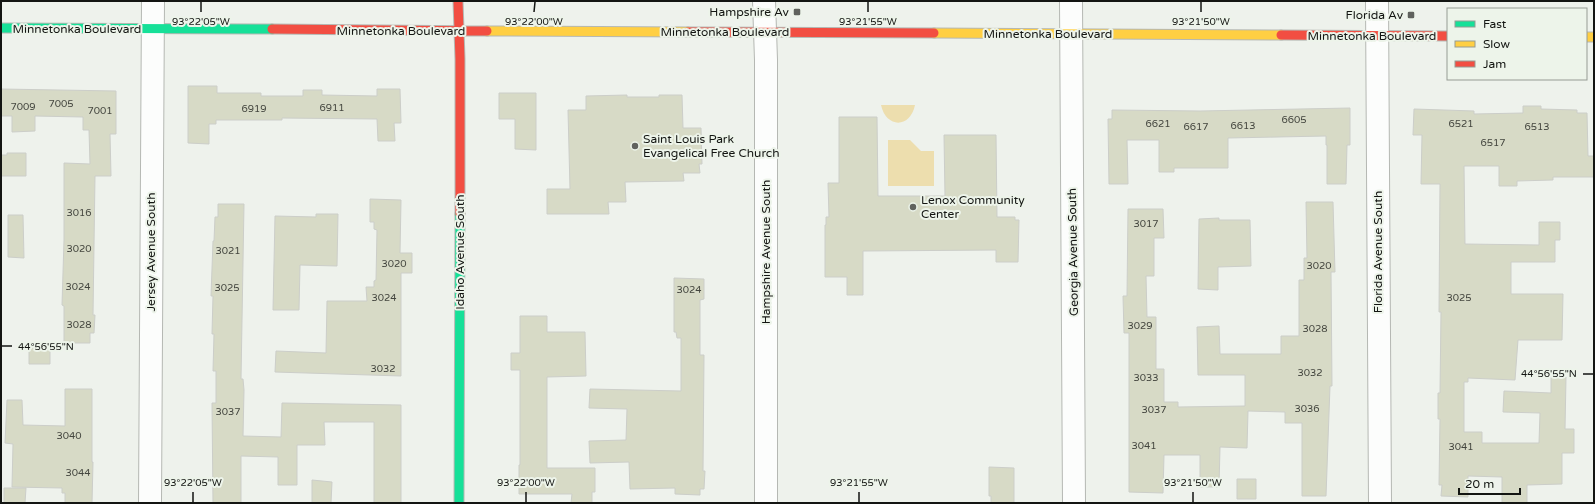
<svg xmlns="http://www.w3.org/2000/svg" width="1595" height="504" font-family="'Varela Round',sans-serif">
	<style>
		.green { fill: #eddeae }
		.building { fill: #d7dac6; stroke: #cccec9 }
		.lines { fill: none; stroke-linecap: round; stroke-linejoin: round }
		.street-casing { stroke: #b5b8b3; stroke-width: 24 }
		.fast-casing { stroke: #b5b8b3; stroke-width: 11 }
		.slow-casing { stroke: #b5b8b3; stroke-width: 11 }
		.jam-casing { stroke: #b5b8b3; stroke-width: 11 }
		.street { stroke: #fcfdfc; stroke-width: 22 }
		.fast { stroke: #16e098; stroke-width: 9 }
		.slow { stroke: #ffcf43; stroke-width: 9 }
		.jam { stroke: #f24e42; stroke-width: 9 }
		.ticks { fill: none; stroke: #131512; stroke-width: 1.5 }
		.poi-dot { fill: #60625e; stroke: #edf4ea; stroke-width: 1.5 }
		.labels { text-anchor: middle; stroke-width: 4; stroke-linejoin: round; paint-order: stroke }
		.number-label { font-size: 10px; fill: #44463f }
		.poi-label { font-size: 12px; fill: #131512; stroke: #edf4ea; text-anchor: end }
		.street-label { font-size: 12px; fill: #131512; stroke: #edf4ea }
		.ticks-label { font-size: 10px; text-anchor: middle; fill: #131512; stroke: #edf4ea; stroke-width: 4; stroke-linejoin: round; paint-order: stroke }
	</style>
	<rect width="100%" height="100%" fill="#eef2ec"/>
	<path class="green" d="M 881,105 L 915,105 C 910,129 886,128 881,105 Z
		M 888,140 L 910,140 L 921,151 L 934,151 L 934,186 L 888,186 Z"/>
	<path class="building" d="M 188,86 L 217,86 L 217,93 L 261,93 L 261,96 L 303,96 L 303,90 L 322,90 L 322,95 L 377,96 L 377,89 L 400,89 L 401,123 L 394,123 L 395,141 L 378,141 L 377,119 L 282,118 L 282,120 L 216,120 L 216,124 L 209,124 L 209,144 L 188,143 Z
		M 1,89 L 116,91 L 116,134 L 110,134 L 111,176 L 95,176 L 93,315 L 95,315 L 94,333 L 90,333 L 90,343 L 64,343 L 64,306 L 62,305 L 64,240 L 64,163 L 90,164 L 89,130 L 83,130 L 83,117 L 35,116 L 35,131 L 12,132 L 12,116 L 1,116 Z
		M 499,93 L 536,93 L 536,150 L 515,149 L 515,119 L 499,119 Z
		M 627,95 L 627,97 L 659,97 L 659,95 L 682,95 L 683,128 L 701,128 L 702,164 L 699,164 L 700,173 L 683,173 L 684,181 L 625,182 L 626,202 L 608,202 L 609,214 L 547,214 L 547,189 L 570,189 L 568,110 L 586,110 L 586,96 Z
		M 1523,106 L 1541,106 L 1541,109 L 1577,110 L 1577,113 L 1587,113 L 1588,156 L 1594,156 L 1594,177 L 1553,177 L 1553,180 L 1517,181 L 1517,186 L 1499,186 L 1499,166 L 1464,166 L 1465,244 L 1539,245 L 1539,222 L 1560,222 L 1560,240 L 1555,240 L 1555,262 L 1511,262 L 1511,294 L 1563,294 L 1562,340 L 1518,340 L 1515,380 L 1468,378 L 1468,382 L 1464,382 L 1464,432 L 1482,432 L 1482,443 L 1539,443 L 1540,413 L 1503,412 L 1504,391 L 1551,393 L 1551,377 L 1566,377 L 1565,429 L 1574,429 L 1574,453 L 1562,453 L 1562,484 L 1527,485 L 1527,503 L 1502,503 L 1502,477 L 1468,476 L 1468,497 L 1441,496 L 1442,485 L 1439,485 L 1440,419 L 1438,419 L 1438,393 L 1440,393 L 1441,312 L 1439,312 L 1440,184 L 1421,184 L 1422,135 L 1413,135 L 1414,109 L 1474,111 L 1474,114 L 1523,113 Z
		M 1350,108 L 1350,145 L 1347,145 L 1346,184 L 1327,184 L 1327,145 L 1326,145 L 1326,136 L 1228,138 L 1228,168 L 1174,168 L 1174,172 L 1159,172 L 1159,140 L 1127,140 L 1128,184 L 1109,184 L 1108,119 L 1112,119 L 1112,110 L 1200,111 Z
		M 839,117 L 877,117 L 878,196 L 945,196 L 944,135 L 996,135 L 997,217 L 1015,217 L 1015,220 L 1019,220 L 1018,262 L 996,262 L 996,250 L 863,251 L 863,295 L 847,295 L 847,277 L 825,277 L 825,225 L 826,225 L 826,217 L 829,217 L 828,183 L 839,183 Z
		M 7,153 L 26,153 L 26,176 L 1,176 L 1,155 L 7,155 Z
		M 370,199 L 401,200 L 400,253 L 412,253 L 412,273 L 401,273 L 401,376 L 275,372 L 276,351 L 326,353 L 327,301 L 367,301 L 366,287 L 374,287 L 374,281 L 376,280 L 377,230 L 374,229 L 374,222 L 370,222 Z
		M 1306,202 L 1333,202 L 1335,272 L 1331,272 L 1332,386 L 1330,386 L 1326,496 L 1302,496 L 1302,423 L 1285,423 L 1285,412 L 1248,411 L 1247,448 L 1220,447 L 1219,487 L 1200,487 L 1200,455 L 1164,455 L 1163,493 L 1129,492 L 1129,333 L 1124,333 L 1123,296 L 1127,296 L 1128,209 L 1163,209 L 1164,238 L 1154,238 L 1154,276 L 1146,276 L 1147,317 L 1156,317 L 1156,369 L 1164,369 L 1164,402 L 1178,402 L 1178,407 L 1245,406 L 1245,375 L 1198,375 L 1197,327 L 1219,326 L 1220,354 L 1281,354 L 1281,336 L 1299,336 L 1299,280 L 1304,280 L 1304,258 L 1307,258 Z
		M 218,204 L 244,204 L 241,379 L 243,379 L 244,390 L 243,436 L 281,437 L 282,403 L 401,405 L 401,503 L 374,503 L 374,422 L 324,422 L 325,445 L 297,445 L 297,485 L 278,485 L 278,457 L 241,456 L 241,503 L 213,503 L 212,403 L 216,403 L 216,371 L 213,371 L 214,334 L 212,334 L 213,296 L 211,296 L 213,241 L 214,241 L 215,217 L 218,217 Z
		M 316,214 L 338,214 L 337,266 L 300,265 L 299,310 L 273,310 L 275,216 L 316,217 Z
		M 8,215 L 23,215 L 24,258 L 8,257 Z
		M 1219,218 L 1219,220 L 1250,220 L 1251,266 L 1218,267 L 1218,290 L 1198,289 L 1199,219 Z
		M 674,278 L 704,279 L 704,299 L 700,300 L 700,355 L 704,355 L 703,471 L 705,471 L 704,489 L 700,489 L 700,495 L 675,494 L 675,488 L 630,489 L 629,462 L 590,463 L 589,441 L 626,440 L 627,409 L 589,408 L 590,389 L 681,391 L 681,338 L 677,338 L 676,332 L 674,332 Z
		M 520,316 L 547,316 L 547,332 L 585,332 L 586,376 L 547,377 L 547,468 L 595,468 L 595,492 L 592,492 L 592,503 L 571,503 L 572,494 L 519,494 L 519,465 L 520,465 L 520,370 L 511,370 L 511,353 L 520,353 Z
		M 29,348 L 50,348 L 50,364 L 29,364 Z
		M 65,389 L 92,389 L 92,462 L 93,462 L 92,503 L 65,503 L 65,493 L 62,493 L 62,488 L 12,487 L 13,444 L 5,443 L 7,400 L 22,400 L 23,425 L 65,426 Z
		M 989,467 L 1014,468 L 1014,503 L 991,503 L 991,496 L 989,496 Z
		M 1237,479 L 1256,479 L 1256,499 L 1237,499 Z
		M 312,480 L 332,482 L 331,503 L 312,503 Z
		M 4,488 L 26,488 L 25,503 L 4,503 Z"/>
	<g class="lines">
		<g class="street-casing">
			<path id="street" d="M 764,1 L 766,60 L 766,503
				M 1071,1 L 1074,503
				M 1377,1 L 1380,503
				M 150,503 L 153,1"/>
		</g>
		<g class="fast-casing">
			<path id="fast" d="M 1,28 L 272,29
				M 459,503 L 460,214"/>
		</g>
		<g class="slow-casing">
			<path id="slow" d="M 487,31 L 688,32
				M 934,33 L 1281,35
				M 1586,37 L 1594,37"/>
		</g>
		<g class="jam-casing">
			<path id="jam" d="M 458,1 L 460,59 L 460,214
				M 272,29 L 487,31
				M 688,32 L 934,33
				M 1281,35 L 1448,36"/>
		</g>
		<use href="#street" class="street"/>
		<use href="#fast" class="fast"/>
		<use href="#slow" class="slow"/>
		<use href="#jam" class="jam"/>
	</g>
	<path class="ticks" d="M 201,12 L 201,2M 534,12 L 535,2M 868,12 L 868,2M 1201,12 L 1201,2M 2,346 L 12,346M 1583,374 L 1593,374M 193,502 L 193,492M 526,502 L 526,492M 859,502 L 859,492M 1193,502 L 1193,492"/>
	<g class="poi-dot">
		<rect x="793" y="8" width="8" height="8" rx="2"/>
		<rect x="1407" y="11" width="8" height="8" rx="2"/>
		<circle cx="635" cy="146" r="4"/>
		<circle cx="913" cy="207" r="4"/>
	</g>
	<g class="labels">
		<g class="number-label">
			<text x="61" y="107">7005</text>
			<text x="23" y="110">7009</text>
			<text x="332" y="111">6911</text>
			<text x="254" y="112">6919</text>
			<text x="100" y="114">7001</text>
			<text x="1294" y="123">6605</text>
			<text x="1158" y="127">6621</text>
			<text x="1461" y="127">6521</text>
			<text x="1243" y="129">6613</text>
			<text x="1196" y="130">6617</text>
			<text x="1537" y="130">6513</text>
			<text x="1493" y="146">6517</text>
			<text x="79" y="216">3016</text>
			<text x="1146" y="227">3017</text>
			<text x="79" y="252">3020</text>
			<text x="228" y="254">3021</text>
			<text x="394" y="267">3020</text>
			<text x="1319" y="269">3020</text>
			<text x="78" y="290">3024</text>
			<text x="227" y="291">3025</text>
			<text x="689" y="293">3024</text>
			<text x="384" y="301">3024</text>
			<text x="1459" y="301">3025</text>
			<text x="79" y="328">3028</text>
			<text x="1140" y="329">3029</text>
			<text x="1315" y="332">3028</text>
			<text x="383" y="372">3032</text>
			<text x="1310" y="376">3032</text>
			<text x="1146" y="381">3033</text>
			<text x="1307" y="412">3036</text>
			<text x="1154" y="413">3037</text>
			<text x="228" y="415">3037</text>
			<text x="69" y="439">3040</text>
			<text x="1144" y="449">3041</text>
			<text x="1461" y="450">3041</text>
			<text x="78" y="476">3044</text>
		</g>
		<g class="poi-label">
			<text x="789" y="16">Hampshire Av</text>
			<text x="1403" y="19">Florida Av</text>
			<text x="643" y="143" text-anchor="start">Saint Louis Park<tspan x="643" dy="14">Evangelical Free Church</tspan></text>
			<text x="921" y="204" text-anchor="start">Lenox Community<tspan x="921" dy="14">Center</tspan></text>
		</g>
		<g class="street-label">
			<text x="77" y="33">Minnetonka Boulevard</text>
			<text x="401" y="35">Minnetonka Boulevard</text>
			<text x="725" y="36">Minnetonka Boulevard</text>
			<text x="1048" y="38">Minnetonka Boulevard</text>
			<text x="1372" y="40">Minnetonka Boulevard</text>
			<text transform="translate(151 252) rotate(-90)" y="4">Jersey Avenue South</text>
			<text transform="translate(460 252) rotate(-90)" y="4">Idaho Avenue South</text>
			<text transform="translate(766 252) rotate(-90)" y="4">Hampshire Avenue South</text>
			<text transform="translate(1073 252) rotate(-91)" y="4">Georgia Avenue South</text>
			<text transform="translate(1378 252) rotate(-90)" y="4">Florida Avenue South</text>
		</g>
	</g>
	<g class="ticks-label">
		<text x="201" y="25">93°22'05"W</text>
		<text x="534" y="25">93°22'00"W</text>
		<text x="868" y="25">93°21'55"W</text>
		<text x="1201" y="25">93°21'50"W</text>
		<text x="46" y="350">44°56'55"N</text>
		<text x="1549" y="377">44°56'55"N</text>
		<text x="193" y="486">93°22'05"W</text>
		<text x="526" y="486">93°22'00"W</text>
		<text x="859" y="486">93°21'55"W</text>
		<text x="1193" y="486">93°21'50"W</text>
	</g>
	<rect width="1595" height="504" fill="none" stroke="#131512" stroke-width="4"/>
	<rect x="1447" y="8" width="140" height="72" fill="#edf4ea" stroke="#969b94"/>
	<rect x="1455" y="21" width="20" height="6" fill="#16e098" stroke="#969b94"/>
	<text x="1483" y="28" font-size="12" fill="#131512">Fast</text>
	<rect x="1455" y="41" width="20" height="6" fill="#ffcf43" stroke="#969b94"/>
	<text x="1483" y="48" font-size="12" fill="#131512">Slow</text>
	<rect x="1455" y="61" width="20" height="6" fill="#f24e42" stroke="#969b94"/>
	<text x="1483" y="68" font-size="12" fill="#131512">Jam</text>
	<path d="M1459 488v6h61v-6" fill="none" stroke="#131512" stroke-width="2"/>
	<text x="1465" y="488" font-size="12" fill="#131512" stroke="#edf4ea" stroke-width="3" paint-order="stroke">20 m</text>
</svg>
